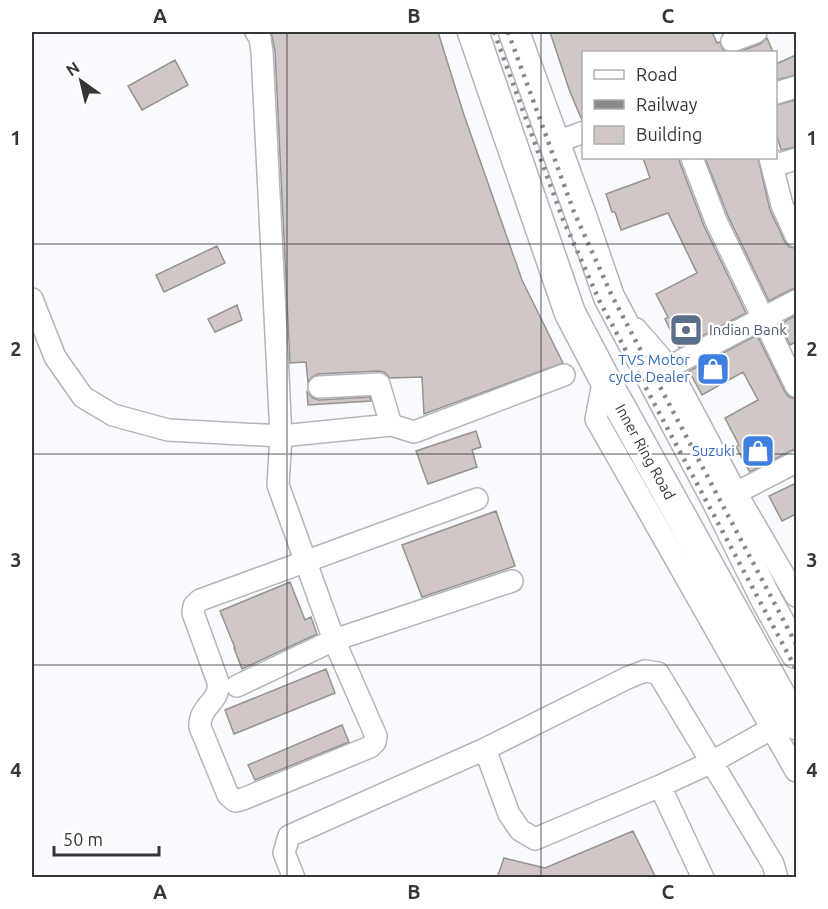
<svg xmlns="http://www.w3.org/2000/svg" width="828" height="909" font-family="Ubuntu,sans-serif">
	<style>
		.building { fill: #d0c8c6; stroke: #999190; stroke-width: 1.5 }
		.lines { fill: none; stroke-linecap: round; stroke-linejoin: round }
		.minor-casing { stroke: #b3b5bb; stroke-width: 24 }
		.highway-casing { stroke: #b3b5bb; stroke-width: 33 }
		.minor { stroke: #fff; stroke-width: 21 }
		.highway { stroke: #fff; stroke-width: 30 }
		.rail { stroke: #88898c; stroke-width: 4.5; stroke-dasharray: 3 6; stroke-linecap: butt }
		.grid { fill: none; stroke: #353638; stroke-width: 1.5; stroke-opacity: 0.55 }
		.labels { text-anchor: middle; stroke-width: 5; stroke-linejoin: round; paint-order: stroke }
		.service-label { font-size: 15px; fill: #4e5e75; stroke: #fff; text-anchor: start }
		.shop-label { font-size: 15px; fill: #366cbe; stroke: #fff; text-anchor: end }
		.street-label { font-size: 15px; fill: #353638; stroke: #fff }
		.neatline { fill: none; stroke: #353638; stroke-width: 2 }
		.grid-label { font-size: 20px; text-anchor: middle; font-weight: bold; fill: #353638 }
	</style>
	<rect width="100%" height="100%" fill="#f9fafe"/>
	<path class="building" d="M 271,32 L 438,32 L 464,115 L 522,280 L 563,363 L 424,414 L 422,377 L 390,378 L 384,372 L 378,371 L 318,374 L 312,377 L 308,382 L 306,362 L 290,363 L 275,51 Z
		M 550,32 L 712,32 L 717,43 L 720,42 L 723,50 L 727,52 L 584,52 L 584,120 L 582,120 L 570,92 Z
		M 767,38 L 773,52 L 738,52 L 760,44 Z
		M 796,55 L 796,75 L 776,80 L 776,64 Z
		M 175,60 L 188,85 L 142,110 L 128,86 Z
		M 796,100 L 796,147 L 781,150 L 776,133 L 776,105 Z
		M 643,158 L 679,158 L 680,163 L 704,226 L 746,313 L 679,348 L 665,319 L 668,317 L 656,294 L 697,273 L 668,213 L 621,230 L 615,212 L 612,212 L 606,194 L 650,178 Z
		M 705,158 L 758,158 L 770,210 L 785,242 L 789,247 L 796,248 L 796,288 L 790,290 L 769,301 L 728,216 Z
		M 217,246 L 225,263 L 164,292 L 156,275 Z
		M 237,305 L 242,320 L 215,332 L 208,319 Z
		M 796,315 L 796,342 L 790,345 L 780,324 Z
		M 757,335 L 785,392 L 789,397 L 796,399 L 796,449 L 790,451 L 750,472 L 736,447 L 739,445 L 725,418 L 758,400 L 743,372 L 702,395 L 689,371 Z
		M 307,392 L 313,398 L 319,400 L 370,397 L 371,401 L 308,405 Z
		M 476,431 L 481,447 L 472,450 L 477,467 L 428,484 L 416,451 Z
		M 796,483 L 796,514 L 782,521 L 769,496 Z
		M 496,511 L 515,566 L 422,597 L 402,545 Z
		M 290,582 L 305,620 L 311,617 L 317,634 L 242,669 L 234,648 L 235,648 L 220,611 Z
		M 326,669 L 335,693 L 234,734 L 225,710 Z
		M 342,725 L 349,742 L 255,780 L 248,765 Z
		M 633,831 L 656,878 L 497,878 L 504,858 L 545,868 Z"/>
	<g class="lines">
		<g class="minor-casing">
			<path id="minor" d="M 256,32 L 260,38 L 262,52 L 281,436 L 278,485 L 334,640 L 376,736 L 375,742 L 370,747 L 243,799 L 235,801 L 228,795 L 200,727 C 199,705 221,702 218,682 L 193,613 L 194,606 L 200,600 L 477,499
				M 732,41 L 756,32
				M 776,93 L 796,87
				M 554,143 L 584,132
				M 692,158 L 716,221 L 796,386
				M 770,158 L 782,205 L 796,236
				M 773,166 L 796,159
				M 32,299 L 55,357 L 83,397 L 113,415 L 168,430 L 281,436 L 391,425 L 414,432 L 564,375
				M 636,329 L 669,367 L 736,493 L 796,596
				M 669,367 L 796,301
				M 604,378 L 596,419 L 796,771
				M 319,387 L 379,384 L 391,425
				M 724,499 L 796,462
				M 237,686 L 334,640 L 512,581
				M 660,786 L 703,878
				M 294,878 L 284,853 L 289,836 L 485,749
				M 777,878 L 773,864 L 658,673 L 645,671 L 627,678 L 485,749 L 509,814 L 520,830 L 535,839 L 660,786 L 712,762 L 792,717"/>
		</g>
		<g class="highway-casing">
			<path id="highway" d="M 473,32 L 570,313 L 604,378 L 796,724
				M 514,32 L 580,213 L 609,297 L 718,502 L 766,599 L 796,653"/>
		</g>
		<use href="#minor" class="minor"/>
		<use href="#highway" class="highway"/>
		<path class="rail" d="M 494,32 L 562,217 L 600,302 L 796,669
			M 508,32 L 574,212 L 612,296 L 796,644"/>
	</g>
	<path class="grid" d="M 287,32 L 287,878M 541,32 L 541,878M 32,244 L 796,244M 32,454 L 796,454M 32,665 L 796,665"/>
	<defs>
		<g id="bank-square" transform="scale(1.725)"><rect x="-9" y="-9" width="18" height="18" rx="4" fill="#5c6f8a" stroke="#fff"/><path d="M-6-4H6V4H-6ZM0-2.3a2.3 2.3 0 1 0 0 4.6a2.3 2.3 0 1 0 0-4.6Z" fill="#fff"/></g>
		<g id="shop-square" transform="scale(1.725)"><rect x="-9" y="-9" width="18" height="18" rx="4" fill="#3f7fe0" stroke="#fff"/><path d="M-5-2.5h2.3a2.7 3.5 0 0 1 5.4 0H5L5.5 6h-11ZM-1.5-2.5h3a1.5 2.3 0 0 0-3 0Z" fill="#fff"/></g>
	</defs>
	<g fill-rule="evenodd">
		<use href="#bank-square" x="686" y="330"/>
		<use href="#shop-square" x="713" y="369"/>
		<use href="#shop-square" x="758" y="451"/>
	</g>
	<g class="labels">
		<g class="service-label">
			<text x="709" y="335">Indian Bank</text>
		</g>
		<g class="shop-label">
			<text x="690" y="365">TVS Motor<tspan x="690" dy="17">cycle Dealer</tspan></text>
			<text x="735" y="456">Suzuki</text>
		</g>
		<g class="street-label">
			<text transform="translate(645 452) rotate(61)" y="5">Inner Ring Road</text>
		</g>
	</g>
	<rect width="828" height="909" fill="none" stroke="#ffffff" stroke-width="66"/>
	<rect x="582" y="51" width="195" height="108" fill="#ffffff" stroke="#aeafaf" stroke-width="1.5"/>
	<rect x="594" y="70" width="30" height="9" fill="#ffffff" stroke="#aeafaf" stroke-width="1.5"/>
	<text x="636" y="81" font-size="18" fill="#353638">Road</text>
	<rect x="594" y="100" width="30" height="9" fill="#88898c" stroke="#aeafaf" stroke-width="1.5"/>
	<text x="636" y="111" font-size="18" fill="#353638">Railway</text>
	<rect x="594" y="126" width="30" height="18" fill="#d0c8c6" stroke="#aeafaf" stroke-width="1.5"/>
	<text x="636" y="141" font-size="18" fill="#353638">Building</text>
	<g transform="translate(81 81) rotate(326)" stroke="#ffffff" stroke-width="4.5" paint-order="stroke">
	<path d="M0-4.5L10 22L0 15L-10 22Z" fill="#353638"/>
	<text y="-9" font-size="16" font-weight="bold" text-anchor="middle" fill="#353638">N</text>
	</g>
	<path d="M54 846v9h105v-9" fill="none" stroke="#353638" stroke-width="3"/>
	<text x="63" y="846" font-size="18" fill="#353638" stroke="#ffffff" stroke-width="4.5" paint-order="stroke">50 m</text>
	<rect x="33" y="33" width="762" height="843" class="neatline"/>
	<g class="grid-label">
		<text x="160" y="23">A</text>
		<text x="414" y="23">B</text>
		<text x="668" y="23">C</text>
		<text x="16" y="145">1</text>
		<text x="812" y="145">1</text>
		<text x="16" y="356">2</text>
		<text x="812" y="356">2</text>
		<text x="16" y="567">3</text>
		<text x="812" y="567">3</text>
		<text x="16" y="777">4</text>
		<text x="812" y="777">4</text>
		<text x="160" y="899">A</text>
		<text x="414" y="899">B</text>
		<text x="668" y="899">C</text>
	</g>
</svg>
